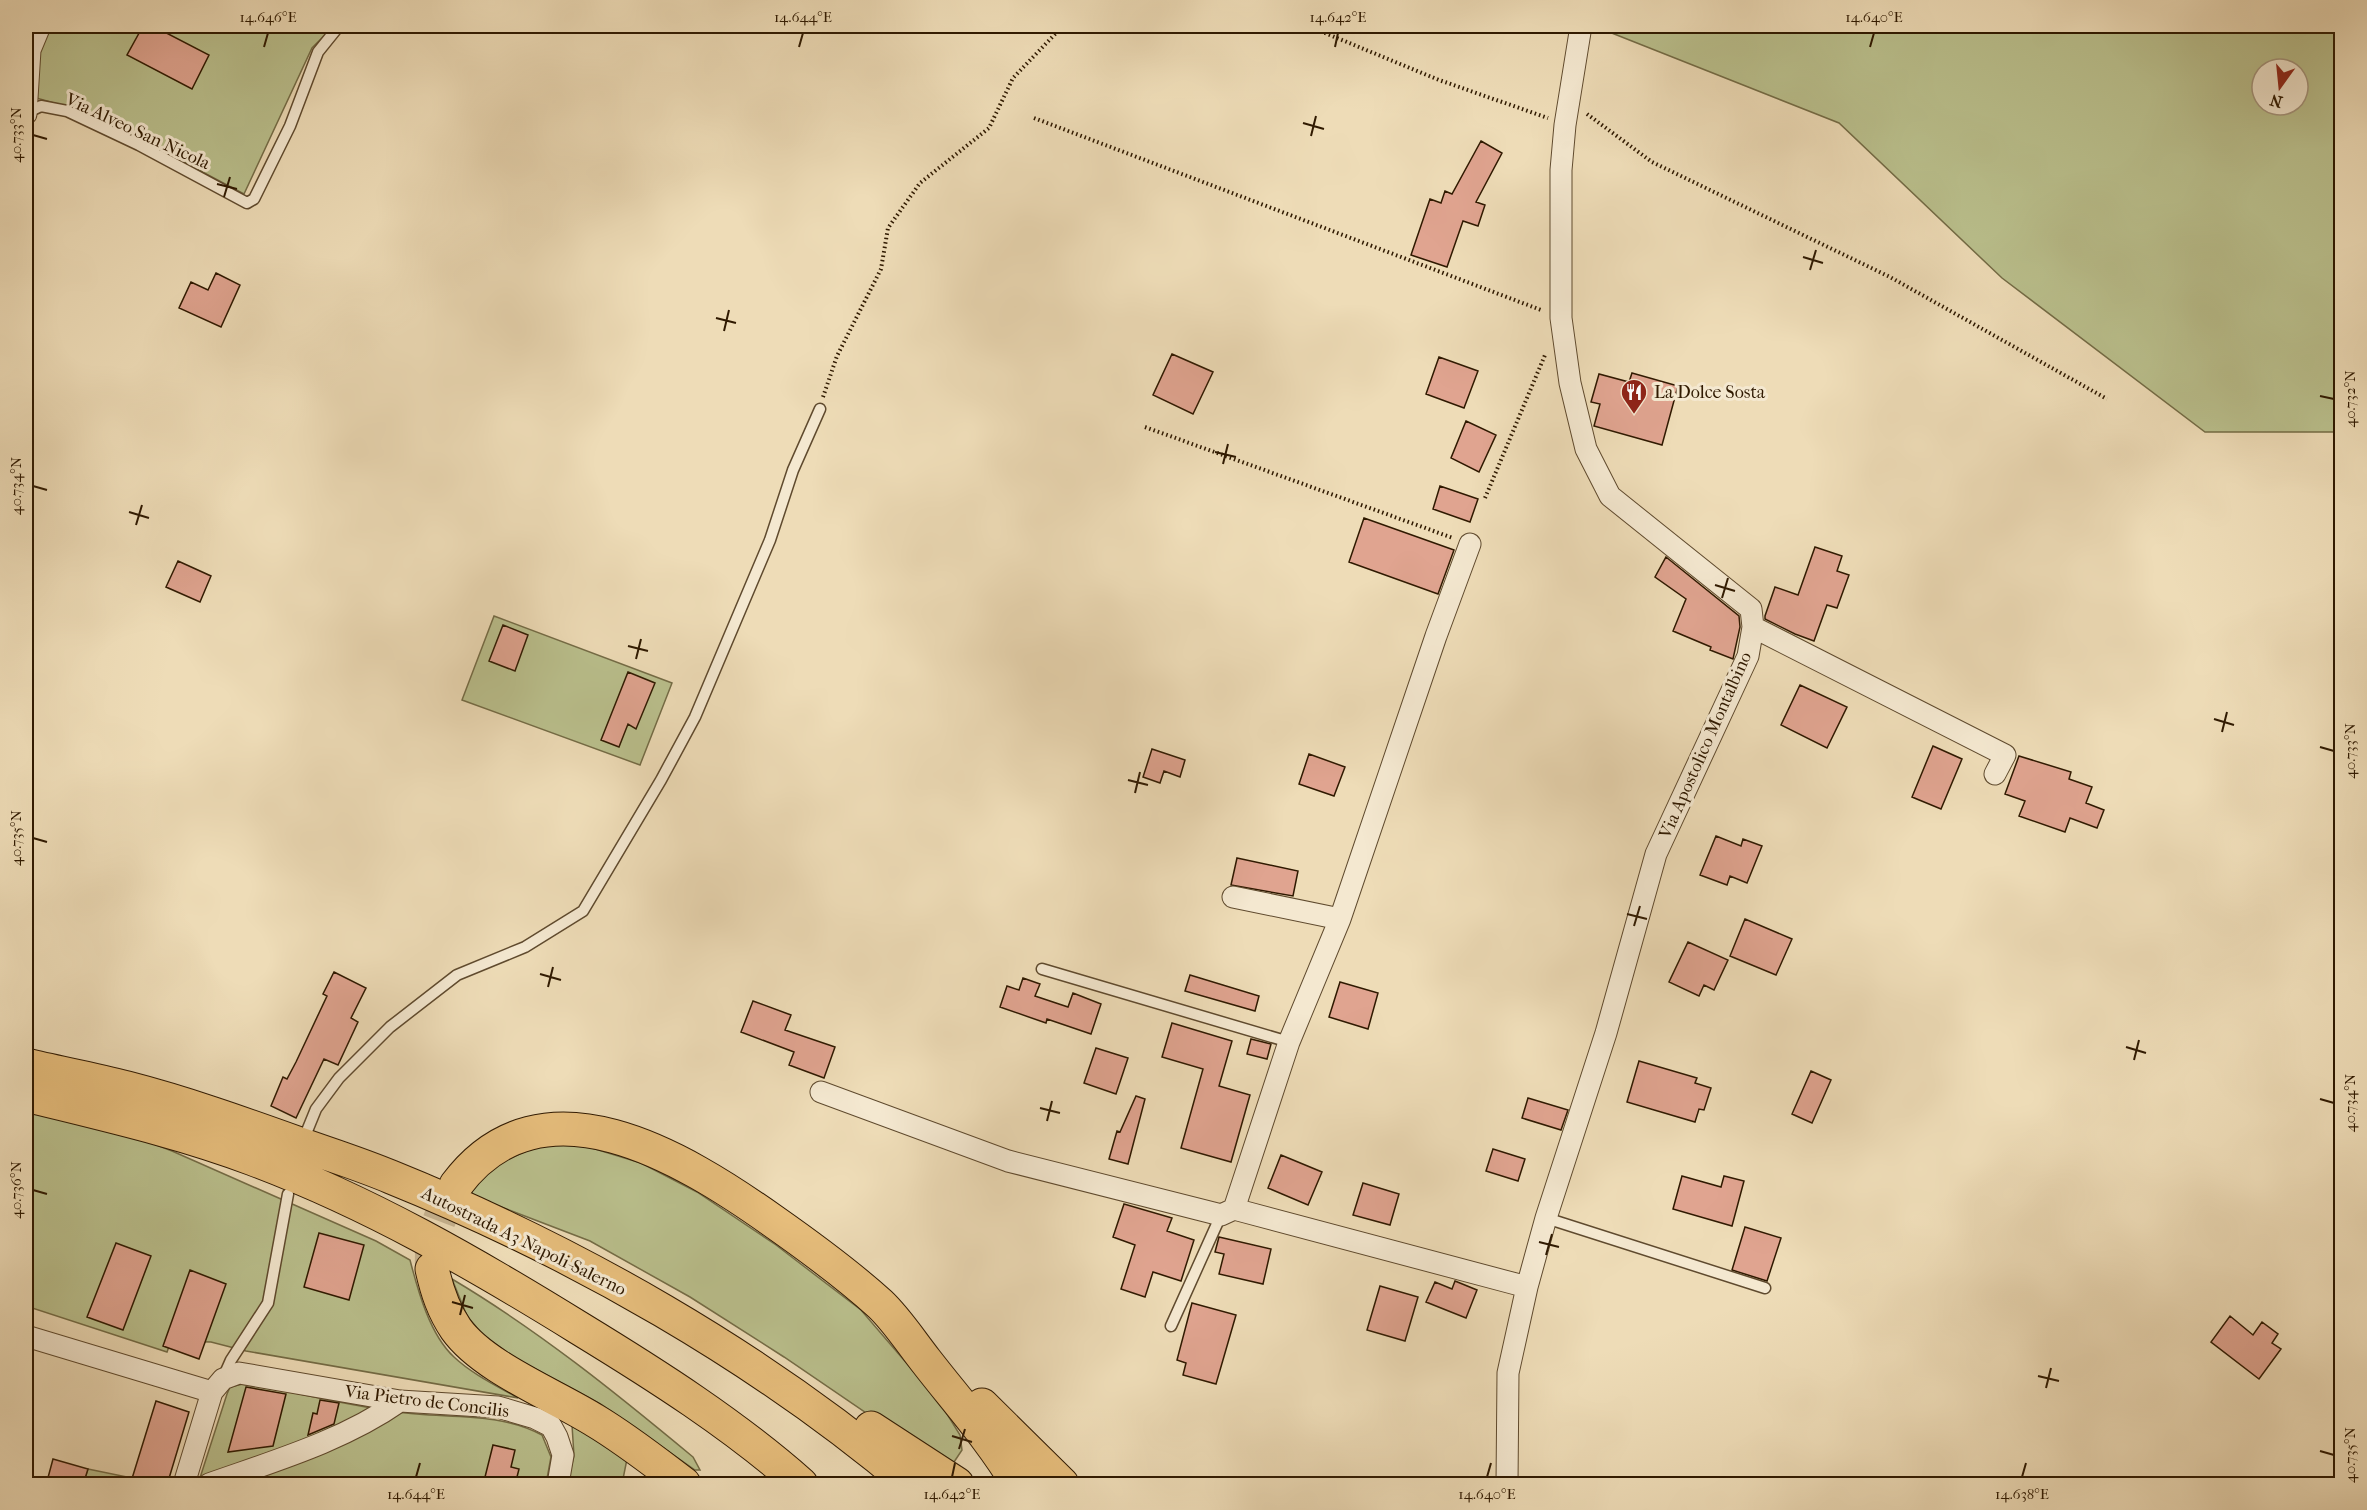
<svg xmlns="http://www.w3.org/2000/svg" width="2367" height="1510" font-family="'IM FELL French Canon',serif">
	<style>
		.green { fill: #bac08d; stroke: #746c46; stroke-width: 1.5; fill-rule: evenodd }
		.building { fill: #e0a490; stroke: #2f1900; stroke-width: 1.5 }
		.lines { fill: none; stroke-linecap: round; stroke-linejoin: round }
		.motorway-tunnel { stroke: #c8b592; stroke-width: 33; stroke-dasharray: 33 16; stroke-linecap: butt }
		.service-casing { stroke: #5f4a2e; stroke-width: 13 }
		.minor-casing { stroke: #5f4a2e; stroke-width: 23 }
		.motorway-casing { stroke: #2f1900; stroke-width: 35 }
		.path { stroke: #2f1900; stroke-width: 4; stroke-dasharray: 1.5 3; stroke-linecap: butt }
		.service { stroke: #f4e8d0; stroke-width: 10 }
		.minor { stroke: #f4e8d0; stroke-width: 21 }
		.motorway { stroke: #e7be7c; stroke-width: 33 }
		.ticks { fill: none; stroke: #2f1900; stroke-width: 2 }
		.labels { text-anchor: middle; stroke-width: 6; stroke-linejoin: round; paint-order: stroke }
		.street-label { font-size: 18px; fill: #2f1900; stroke: #f4e8d0 }
		.poi-label { font-size: 18px; fill: #2f1900; stroke: #f4e8d0; text-anchor: start }
		.neatline { fill: none; stroke: #2f1900; stroke-width: 2 }
		.ticks-label { font-size: 15px; text-anchor: middle; fill: #2f1900 }
	</style>
	<rect width="100%" height="100%" fill="#eedcb7"/>
	<filter id="stains"><feTurbulence type="fractalNoise" baseFrequency=".00333" numOctaves="4"/><feColorMatrix values="0 0 0 0 .2 0 0 0 0 .09 0 0 0 0 .02 0 0 0 .5 -.17"/></filter>
	<radialGradient id="worn" r=".72"><stop offset=".6" stop-color="#630" stop-opacity="0"/><stop offset="1" stop-color="#630" stop-opacity=".3"/></radialGradient>
	<path class="green" d="M 47,26 L 334,26 L 312,48 L 244,194 L 142,140 L 78,110 L 33,97 L 36,52 Z
		M 1594,26 L 2341,26 L 2341,432 L 2205,432 L 2002,278 L 1839,123 ZM 2262,69 L 2298,69 L 2298,105 L 2262,105 Z
		M 494,616 L 672,683 L 640,765 L 462,700 Z
		M 26,1108 L 118,1130 L 172,1151 L 376,1241 L 410,1260 C 418,1291 430,1335 454,1357 C 472,1374 497,1386 518,1398 L 246,1351 L 211,1342 L 171,1341 L 167,1352 L 26,1306 Z
		M 540,1145 L 582,1145 L 641,1163 L 697,1192 L 776,1245 L 861,1310 L 939,1401 L 960,1435 L 962,1450 L 954,1462 L 925,1453 L 784,1357 L 690,1297 L 590,1241 L 475,1197 L 469,1189 L 484,1170 Z
		M 452,1279 C 538,1330 616,1393 693,1457 L 700,1470 L 695,1470 L 602,1405 L 515,1358 L 483,1335 L 467,1316 Z
		M 247,1383 C 297,1393 346,1405 397,1412 C 446,1419 497,1411 542,1435 L 551,1457 L 546,1484 L 198,1484 L 227,1394 L 230,1387 Z
		M 572,1425 L 627,1459 L 622,1484 L 567,1484 L 574,1456 Z
		M 88,1469 L 132,1478 L 130,1484 L 83,1484 Z"/>
	<path class="building" d="M 143,26 L 153,26 L 209,55 L 192,89 L 127,55 Z
		M 1481,141 L 1502,153 L 1476,202 L 1485,205 L 1478,226 L 1463,221 L 1447,267 L 1411,255 L 1430,199 L 1441,203 L 1445,191 L 1452,194 Z
		M 216,273 L 240,285 L 221,327 L 179,308 L 191,282 L 208,290 Z
		M 1172,354 L 1213,372 L 1193,414 L 1153,395 Z
		M 1439,357 L 1478,371 L 1464,408 L 1426,394 Z
		M 1632,373 L 1678,386 L 1662,445 L 1594,426 L 1600,404 L 1591,402 L 1599,374 L 1629,382 Z
		M 1466,421 L 1496,435 L 1479,472 L 1451,458 Z
		M 1440,486 L 1478,499 L 1470,522 L 1433,509 Z
		M 1364,518 L 1454,550 L 1438,594 L 1349,562 Z
		M 1815,547 L 1842,556 L 1837,571 L 1849,575 L 1837,608 L 1827,605 L 1814,641 L 1795,634 L 1765,619 L 1765,616 L 1775,587 L 1798,595 Z
		M 1666,557 L 1739,616 L 1740,627 L 1733,659 L 1710,650 L 1711,647 L 1673,631 L 1686,599 L 1655,577 Z
		M 178,561 L 211,576 L 200,602 L 166,587 Z
		M 503,625 L 528,635 L 515,671 L 489,661 Z
		M 628,672 L 655,683 L 636,729 L 628,724 L 619,747 L 601,740 Z
		M 1800,685 L 1847,707 L 1827,748 L 1781,725 Z
		M 1933,746 L 1962,759 L 1941,809 L 1912,797 Z
		M 1152,749 L 1185,760 L 1180,777 L 1164,771 L 1160,783 L 1143,777 Z
		M 1309,754 L 1345,767 L 1334,796 L 1299,784 Z
		M 2019,756 L 2071,772 L 2069,779 L 2092,787 L 2086,803 L 2104,810 L 2097,828 L 2070,818 L 2065,832 L 2019,816 L 2025,801 L 2005,794 Z
		M 1716,836 L 1741,846 L 1743,839 L 1762,846 L 1747,883 L 1730,876 L 1727,885 L 1700,875 Z
		M 1237,858 L 1298,871 L 1293,896 L 1231,885 Z
		M 1745,919 L 1792,939 L 1776,975 L 1730,956 Z
		M 1688,942 L 1728,960 L 1714,990 L 1704,985 L 1699,996 L 1669,982 Z
		M 334,972 L 366,988 L 351,1018 L 358,1022 L 338,1065 L 324,1059 L 296,1118 L 271,1106 L 283,1077 L 287,1079 L 296,1062 L 327,996 L 323,994 Z
		M 1190,975 L 1259,996 L 1255,1011 L 1185,991 Z
		M 1023,978 L 1040,984 L 1035,996 L 1068,1007 L 1073,993 L 1101,1004 L 1091,1034 L 1047,1019 L 1046,1023 L 1000,1007 L 1007,986 L 1019,990 Z
		M 1340,982 L 1378,993 L 1368,1029 L 1329,1017 Z
		M 753,1001 L 791,1015 L 785,1030 L 835,1047 L 824,1078 L 789,1065 L 794,1052 L 741,1032 Z
		M 1172,1023 L 1232,1041 L 1219,1086 L 1250,1095 L 1231,1162 L 1181,1148 L 1203,1069 L 1162,1057 Z
		M 1251,1039 L 1271,1044 L 1267,1059 L 1247,1054 Z
		M 1096,1048 L 1128,1058 L 1116,1094 L 1084,1083 Z
		M 1639,1061 L 1697,1078 L 1695,1083 L 1711,1088 L 1704,1110 L 1699,1109 L 1695,1122 L 1627,1102 Z
		M 1811,1071 L 1831,1080 L 1812,1123 L 1792,1114 Z
		M 1136,1096 L 1145,1099 L 1128,1164 L 1109,1159 L 1117,1131 L 1120,1132 Z
		M 1528,1098 L 1568,1110 L 1561,1130 L 1522,1118 Z
		M 1493,1149 L 1525,1159 L 1518,1181 L 1486,1171 Z
		M 1281,1155 L 1322,1172 L 1308,1205 L 1268,1188 Z
		M 1682,1176 L 1721,1187 L 1724,1176 L 1744,1181 L 1732,1226 L 1673,1209 Z
		M 1363,1183 L 1399,1194 L 1390,1225 L 1353,1215 Z
		M 1124,1204 L 1172,1218 L 1167,1231 L 1194,1240 L 1181,1281 L 1153,1272 L 1145,1297 L 1121,1289 L 1135,1245 L 1113,1237 Z
		M 1745,1227 L 1781,1238 L 1767,1281 L 1732,1270 Z
		M 319,1233 L 364,1245 L 349,1300 L 304,1287 Z
		M 1219,1237 L 1271,1249 L 1263,1284 L 1219,1274 L 1224,1254 L 1215,1252 Z
		M 116,1243 L 151,1256 L 123,1330 L 87,1317 Z
		M 190,1270 L 226,1284 L 199,1359 L 163,1346 Z
		M 1455,1281 L 1477,1290 L 1466,1318 L 1426,1302 L 1435,1282 L 1452,1289 Z
		M 1380,1286 L 1418,1297 L 1405,1341 L 1367,1330 Z
		M 1192,1303 L 1236,1315 L 1216,1384 L 1183,1375 L 1186,1363 L 1177,1360 Z
		M 2230,1316 L 2253,1335 L 2262,1322 L 2278,1334 L 2272,1343 L 2281,1349 L 2259,1379 L 2211,1342 Z
		M 246,1387 L 286,1394 L 273,1446 L 228,1452 Z
		M 320,1400 L 339,1403 L 334,1424 L 308,1435 L 313,1413 L 317,1414 Z
		M 156,1401 L 189,1412 L 167,1485 L 130,1485 Z
		M 493,1445 L 515,1450 L 511,1467 L 519,1469 L 515,1485 L 483,1485 Z
		M 53,1459 L 88,1469 L 83,1485 L 46,1485 Z"/>
	<g class="lines">
		<path class="motorway-tunnel" d="M 432,1269 C 428,1238 442,1212 456,1185"/>
		<g class="service-casing">
			<path id="service" d="M 26,113 L 41,106 L 67,111 L 139,145 L 247,203 L 254,199 L 290,126 L 318,52 L 339,26
				M 1042,969 L 1289,1042
				M 307,1131 L 316,1109 L 339,1078 L 390,1027 L 457,975 L 525,947 L 583,911 L 661,780 L 695,717 L 770,540 L 793,470 L 820,409
				M 1546,1218 L 1765,1288
				M 1171,1326 L 1221,1215
				M 223,1378 L 231,1360 L 268,1303 L 288,1194"/>
		</g>
		<g class="minor-casing">
			<path id="minor" d="M 26,114 L 30,50 L 40,26
				M 1753,627 L 2005,755 L 1995,774
				M 1233,897 L 1340,919
				M 821,1092 L 1008,1161 L 1221,1215 L 1234,1209 L 1527,1287
				M 1234,1209 L 1289,1042 L 1340,919 L 1436,636 L 1470,544
				M 26,1336 L 212,1392
				M 184,1484 L 212,1392 L 223,1379 L 239,1373 L 400,1401 L 498,1407 L 535,1418 L 551,1426 L 557,1437 L 563,1455 L 558,1484
				M 209,1484 C 274,1461 343,1441 400,1401
				M 1507,1484 L 1508,1373 L 1527,1287 L 1546,1218 L 1606,1033 L 1656,854 L 1748,656 L 1753,627 L 1751,609 L 1610,496 L 1586,449 L 1570,383 L 1561,318 L 1561,170 L 1565,125 L 1581,26"/>
		</g>
		<g class="motorway-casing">
			<path id="motorway" d="M 26,1065 C 59,1073 94,1079 127,1088 C 185,1103 241,1123 297,1143 C 328,1154 360,1164 391,1177 C 574,1251 760,1357 910,1484
				M 26,1095 C 102,1114 179,1131 253,1159 C 368,1202 474,1263 579,1328 C 656,1375 733,1424 801,1484
				M 456,1185 C 542,1070 684,1158 773,1221 C 810,1247 847,1274 880,1304 C 897,1320 911,1342 926,1361 C 957,1401 992,1440 1018,1484
				M 432,1269 C 437,1291 443,1310 456,1329 C 483,1367 554,1395 594,1420 C 626,1439 655,1462 684,1484
				M 982,1405 L 1062,1484
				M 871,1428 L 957,1484"/>
		</g>
		<path class="path" d="M 1308,26 L 1439,80 L 1548,118
			M 1969,26 L 1982,32 L 2014,26
			M 1587,114 L 1652,162 L 1890,277 L 2107,399
			M 1034,118 L 1541,310
			M 823,397 L 837,356 L 881,269 L 888,228 L 920,183 L 989,128 L 1013,78 L 1058,31 L 1065,26
			M 1145,427 L 1453,538
			M 1485,498 L 1545,355"/>
		<use href="#service" class="service"/>
		<use href="#minor" class="minor"/>
		<use href="#motorway" class="motorway"/>
	</g>
	<path class="ticks" d="M 264,47 L 268,33M 799,47 L 803,33M 1335,47 L 1338,33M 1870,47 L 1874,33M 1303,123 L 1324,129M 33,135 L 47,139M 1311,136 L 1316,116M 217,184 L 237,189M 224,197 L 230,177M 1803,257 L 1823,263M 1810,270 L 1816,250M 716,318 L 736,323M 724,331 L 729,310M 2320,396 L 2334,399M 1215,452 L 1236,457M 1223,464 L 1228,444M 33,486 L 47,490M 129,512 L 149,518M 136,525 L 142,505M 1715,585 L 1735,591M 1722,598 L 1728,578M 628,646 L 648,651M 636,659 L 641,639M 2214,719 L 2234,725M 2222,732 L 2227,712M 2320,747 L 2334,751M 1128,780 L 1148,785M 1135,793 L 1140,772M 33,838 L 47,842M 1627,914 L 1647,919M 1634,926 L 1640,906M 540,974 L 561,980M 548,987 L 553,967M 2126,1047 L 2146,1053M 2134,1060 L 2139,1040M 2320,1099 L 2334,1103M 1040,1108 L 1060,1113M 1047,1121 L 1052,1101M 33,1190 L 47,1194M 1539,1242 L 1559,1247M 1546,1255 L 1552,1234M 452,1302 L 473,1308M 460,1315 L 465,1295M 2038,1376 L 2059,1381M 2046,1388 L 2051,1368M 952,1436 L 972,1442M 959,1449 L 965,1429M 2320,1451 L 2334,1455M 416,1477 L 420,1463M 952,1477 L 955,1463M 1487,1477 L 1491,1463M 2022,1477 L 2026,1463"/>
	<defs>
		<g id="restaurant-pin" transform="scale(1.35)"><path d="M0 17L-7.5 6A9.5 9.5 0 1 1 7.5 6Z" fill="#8f2418" stroke="#f4e8d0"/><path d="M-5-6h1v4h1v-4h1v4h1v-4h1v5L-1.5 .5V6h-2V.5L-5-1ZM5-6V6H3V1.5H1.5Q1.5-4 5-6Z" fill="#fff"/></g>
	</defs>
	<g fill-rule="evenodd">
		<use href="#restaurant-pin" x="1634" y="392"/>
	</g>
	<g class="labels">
		<g class="street-label">
			<text transform="translate(138 131) rotate(25)" y="6">Via Alveo San Nicola</text>
			<text transform="translate(1705 745) rotate(-66)" y="6">Via Apostolico Montalbino</text>
			<text transform="translate(524 1241) rotate(26)" y="6">Autostrada A3 Napoli-Salerno</text>
			<text transform="translate(427 1401) rotate(7)" y="6">Via Pietro de Concilis</text>
		</g>
		<g class="poi-label">
			<text x="1654" y="398">La Dolce Sosta</text>
		</g>
	</g>
	<rect width="2367" height="1510" fill="none" stroke="#eedcb7" stroke-width="66"/>
	<g transform="translate(2280 87) rotate(195)"><circle r="28" fill="#f4e8d0" stroke="#a5957d" stroke-width="1.5"/>
	<path d="M0-4.5L10 22L0 15L-10 22Z" fill="#8f2418"/>
	<text y="-9" font-size="16" font-weight="bold" text-anchor="middle" fill="#2f1900">N</text>
	</g>
	<rect x="33" y="33" width="2301" height="1444" class="neatline"/>
	<g class="ticks-label">
		<text x="268" y="22">14.646°E</text>
		<text x="803" y="22">14.644°E</text>
		<text x="1338" y="22">14.642°E</text>
		<text x="1874" y="22">14.640°E</text>
		<text transform="translate(16 135) rotate(-90)" y="5">40.733°N</text>
		<text transform="translate(2350 399) rotate(-90)" y="5">40.732°N</text>
		<text transform="translate(16 486) rotate(-90)" y="5">40.734°N</text>
		<text transform="translate(2350 751) rotate(-90)" y="5">40.733°N</text>
		<text transform="translate(16 838) rotate(-90)" y="5">40.735°N</text>
		<text transform="translate(2350 1103) rotate(-90)" y="5">40.734°N</text>
		<text transform="translate(16 1190) rotate(-90)" y="5">40.736°N</text>
		<text transform="translate(2350 1455) rotate(-90)" y="5">40.735°N</text>
		<text x="416" y="1499">14.644°E</text>
		<text x="952" y="1499">14.642°E</text>
		<text x="1487" y="1499">14.640°E</text>
		<text x="2022" y="1499">14.638°E</text>
	</g>
	<rect width="100%" height="100%" filter="url(#stains)"/>
	<rect width="100%" height="100%" fill="url(#worn)"/>
</svg>
